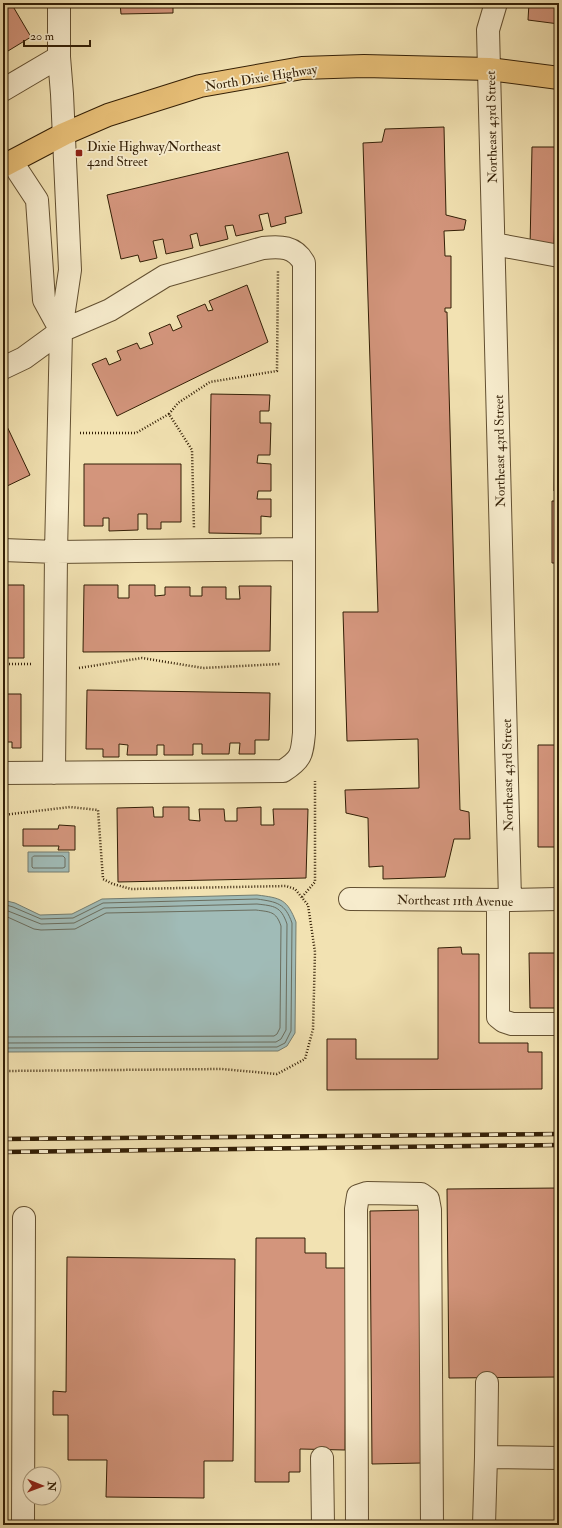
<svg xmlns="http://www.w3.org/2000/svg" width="562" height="1528" font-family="'IM FELL Double Pica',serif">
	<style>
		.water { fill: #a0bbb7; stroke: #747d70 }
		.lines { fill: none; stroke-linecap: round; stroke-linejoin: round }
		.shore { stroke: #6a6d5e; stroke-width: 1 }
		.building { fill: #d3957c; stroke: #331f06 }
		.minor-casing { stroke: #635031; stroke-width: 24 }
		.major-casing { stroke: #331f06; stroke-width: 24 }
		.path { stroke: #331f06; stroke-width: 2.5; stroke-dasharray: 1 2; stroke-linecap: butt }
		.minor { stroke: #f7eccd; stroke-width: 22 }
		.major { stroke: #e9c179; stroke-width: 22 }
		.rail-casing { stroke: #331f06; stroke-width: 4.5 }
		.rail { stroke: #f7eccd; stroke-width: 3; stroke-dasharray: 9; stroke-linecap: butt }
		.poi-dot { fill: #8f2418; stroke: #f7eccd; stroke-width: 1.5 }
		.labels { text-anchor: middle; stroke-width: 3.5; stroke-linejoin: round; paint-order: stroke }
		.street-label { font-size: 13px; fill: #331f06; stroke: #f7eccd }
		.poi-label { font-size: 13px; fill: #331f06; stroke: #f7eccd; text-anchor: start }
	</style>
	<rect width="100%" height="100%" fill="#f2e2b2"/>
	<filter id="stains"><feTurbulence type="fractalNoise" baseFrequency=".005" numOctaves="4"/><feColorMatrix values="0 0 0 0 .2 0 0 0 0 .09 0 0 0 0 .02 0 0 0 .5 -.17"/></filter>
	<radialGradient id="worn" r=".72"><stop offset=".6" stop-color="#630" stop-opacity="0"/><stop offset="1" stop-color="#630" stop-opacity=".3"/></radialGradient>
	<path class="water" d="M 28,852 L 69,852 L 69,872 L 28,872 Z
		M 257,895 C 281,898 287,899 296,922 L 295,1033 L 287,1046 L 278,1051 L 3,1052 L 3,900 L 15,903 L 40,915 L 72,914 L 102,899 Z"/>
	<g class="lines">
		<path class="shore" d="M 34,856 L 63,856 L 65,858 L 65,867 L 63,868 L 33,868 L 32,867 L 32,858 Z
			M 3,904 L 13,907 L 41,919 L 73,918 L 103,903 L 257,899 C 277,902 285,903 292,923 L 291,1031 L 285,1043 L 277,1047 L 3,1048
			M 3,909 L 41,924 L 74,923 L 104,908 L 257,904 C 274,906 281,906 287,924 L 286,1030 L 281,1039 L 276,1042 L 3,1043
			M 3,915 L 34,929 L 41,930 L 75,929 L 106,913 L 256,910 C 270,912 276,911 281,926 L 280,1028 L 277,1034 L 274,1036 L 3,1037"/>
	</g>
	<path class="building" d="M 3,3 L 11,3 L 31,37 L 3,54 Z
		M 120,3 L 173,3 L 173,13 L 121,14 Z
		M 529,3 L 559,3 L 559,24 L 528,20 Z
		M 444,127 L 446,215 L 466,220 L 464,230 L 444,231 L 445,256 L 451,256 L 451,308 L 445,308 L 445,312 L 447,312 L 460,810 L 469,812 L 470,839 L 454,839 L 445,877 L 383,879 L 383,866 L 369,867 L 368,818 L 346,813 L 345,790 L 419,788 L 418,739 L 347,741 L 343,612 L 378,612 L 363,143 L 382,142 L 385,129 Z
		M 532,147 L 559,147 L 559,207 L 555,207 L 554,248 L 530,248 Z
		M 288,152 L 302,213 L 285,217 L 286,223 L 271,227 L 268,213 L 259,215 L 263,230 L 236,236 L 233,225 L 225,226 L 228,239 L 200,246 L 197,233 L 190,235 L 193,248 L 166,254 L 163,239 L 153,241 L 157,258 L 140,262 L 138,255 L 121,259 L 107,195 Z
		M 556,281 L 559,281 L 559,491 L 554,491 Z
		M 247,285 L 268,342 L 117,416 L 92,364 L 106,358 L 109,365 L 121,360 L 117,351 L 137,343 L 140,349 L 153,344 L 149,333 L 170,324 L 173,331 L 182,327 L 177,316 L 205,304 L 208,311 L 213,310 L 209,301 Z
		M 211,394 L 270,395 L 269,411 L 260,411 L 260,423 L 271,423 L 270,455 L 258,455 L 257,463 L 271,464 L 271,491 L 258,491 L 257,499 L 271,499 L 271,517 L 261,516 L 261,534 L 209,533 Z
		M 3,418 L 30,475 L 3,488 Z
		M 84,464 L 181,464 L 181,522 L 161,522 L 161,529 L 147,529 L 147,514 L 138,514 L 138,530 L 109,531 L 109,518 L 103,518 L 103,526 L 84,526 Z
		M 552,501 L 559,501 L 559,563 L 552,563 Z
		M 557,571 L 559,571 L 559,730 L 558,730 Z
		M 3,585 L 24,585 L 24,658 L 3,658 Z
		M 84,585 L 118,585 L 118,598 L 129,598 L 129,585 L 155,585 L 155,596 L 165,595 L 165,587 L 190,587 L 190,596 L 202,596 L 202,587 L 226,587 L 226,599 L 240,599 L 239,586 L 271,586 L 270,651 L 83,652 Z
		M 87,690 L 270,693 L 269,740 L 255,740 L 255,754 L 239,754 L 240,743 L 230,743 L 229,754 L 202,754 L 202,744 L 193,744 L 193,755 L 164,755 L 164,745 L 157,745 L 157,755 L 127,755 L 128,745 L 119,744 L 119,757 L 103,757 L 103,749 L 86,749 Z
		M 3,694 L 21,694 L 21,748 L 12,748 L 12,742 L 3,742 Z
		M 538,745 L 559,745 L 559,847 L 538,847 Z
		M 153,807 L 154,817 L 163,817 L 163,807 L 189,807 L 189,820 L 200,821 L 199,809 L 224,809 L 225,821 L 237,821 L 237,808 L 261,807 L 261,825 L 274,825 L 273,809 L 308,809 L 306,878 L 118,882 L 117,808 Z
		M 59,825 L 75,826 L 75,850 L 58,850 L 59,846 L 23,846 L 23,829 L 58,829 Z
		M 461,947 L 462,954 L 479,954 L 479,1043 L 528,1043 L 528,1052 L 542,1052 L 542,1089 L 327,1090 L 327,1039 L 356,1039 L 356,1059 L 438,1059 L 438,948 Z
		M 529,953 L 559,953 L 559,1008 L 530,1008 Z
		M 559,1188 L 559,1377 L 449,1378 L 447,1189 Z
		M 420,1210 L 422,1463 L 372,1464 L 370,1211 Z
		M 256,1238 L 305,1238 L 305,1253 L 326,1253 L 326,1268 L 346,1268 L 345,1450 L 300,1449 L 300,1472 L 289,1472 L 289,1482 L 255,1482 Z
		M 67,1257 L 235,1259 L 233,1461 L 204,1461 L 204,1498 L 106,1497 L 107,1460 L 68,1460 L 68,1415 L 53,1415 L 53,1391 L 66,1392 Z"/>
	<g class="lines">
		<g class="minor-casing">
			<path id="minor" d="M 496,3 L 488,30 L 510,900
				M 3,90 L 59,57
				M 12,162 L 37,200 L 44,300 L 61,331 L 70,270 L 62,94 L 59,57 L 59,3
				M 494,244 L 559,256
				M 3,368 L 24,358 L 61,331 L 110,310 L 165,276 L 263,248 C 280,246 295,246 304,263 L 304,733 C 302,754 302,759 283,771 L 3,773
				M 3,550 L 56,552 L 61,331
				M 54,773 L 56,552 L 304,549
				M 350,899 L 510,900 L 559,899
				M 498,900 L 498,1017 L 503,1021 L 512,1024 L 559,1024
				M 486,1457 L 487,1383
				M 322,1458 L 323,1525
				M 23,1525 L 24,1218
				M 357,1525 L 356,1209 L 358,1196 L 367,1193 L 421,1194 L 428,1199 L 430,1210 L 432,1525
				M 484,1525 L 486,1457 L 559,1458"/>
		</g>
		<g class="major-casing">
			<path id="major" d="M 3,166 L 64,134 L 108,115 L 200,86 L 302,68 L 364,66 L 489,69 L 559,78"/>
		</g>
		<path class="path" d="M 169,414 L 178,403 L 210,382 L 277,371 L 278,270
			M 80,433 L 136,433 L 169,414 L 192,450 L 194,529
			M 3,664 L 32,664
			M 79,668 L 142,658 L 203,668 L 280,664
			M 3,815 L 70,807 L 98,810 L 103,879 L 113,884 L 131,889 L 286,886 L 295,889 L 308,905 L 315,952 L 313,1029 L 305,1059 L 277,1074 L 222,1069 L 3,1071
			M 302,897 L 315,882 L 315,781"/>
		<use href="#minor" class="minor"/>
		<use href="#major" class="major"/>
		<g class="rail-casing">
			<path id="rail" d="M 3,1139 L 559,1134
				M 3,1152 L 559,1145"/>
		</g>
		<use href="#rail" class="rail"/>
	</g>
	<rect class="poi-dot" x="75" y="149" width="8" height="8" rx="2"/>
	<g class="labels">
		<g class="street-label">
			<text transform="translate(261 77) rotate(-9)" y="5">North Dixie Highway</text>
			<text transform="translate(491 127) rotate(-91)" y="5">Northeast 43rd Street</text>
			<text transform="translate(499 451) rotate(-91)" y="5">Northeast 43rd Street</text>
			<text transform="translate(507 775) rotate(-91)" y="5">Northeast 43rd Street</text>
			<text transform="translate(455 900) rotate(1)" y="5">Northeast 11th Avenue</text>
		</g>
		<g class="poi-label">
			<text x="87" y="151">Dixie Highway/Northeast<tspan x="87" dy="15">42nd Street</tspan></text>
		</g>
	</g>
	<rect width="562" height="1528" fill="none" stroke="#f2e2b2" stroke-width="16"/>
	<rect x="4" y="4" width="554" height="1520" fill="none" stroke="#331f06" stroke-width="2"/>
	<rect x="8" y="8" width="546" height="1512" fill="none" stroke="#331f06"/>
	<g transform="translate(42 1486) rotate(91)"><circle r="19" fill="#f7eccd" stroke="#a99a7d"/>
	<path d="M0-3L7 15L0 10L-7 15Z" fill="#8f2418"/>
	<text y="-6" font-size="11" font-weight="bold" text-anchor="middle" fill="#331f06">N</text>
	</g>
	<path d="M24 40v6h66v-6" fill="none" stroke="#331f06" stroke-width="2"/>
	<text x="30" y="40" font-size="12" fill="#331f06" stroke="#f7eccd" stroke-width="3" paint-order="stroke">20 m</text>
	<rect width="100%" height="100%" filter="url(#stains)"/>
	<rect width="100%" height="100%" fill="url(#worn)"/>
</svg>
